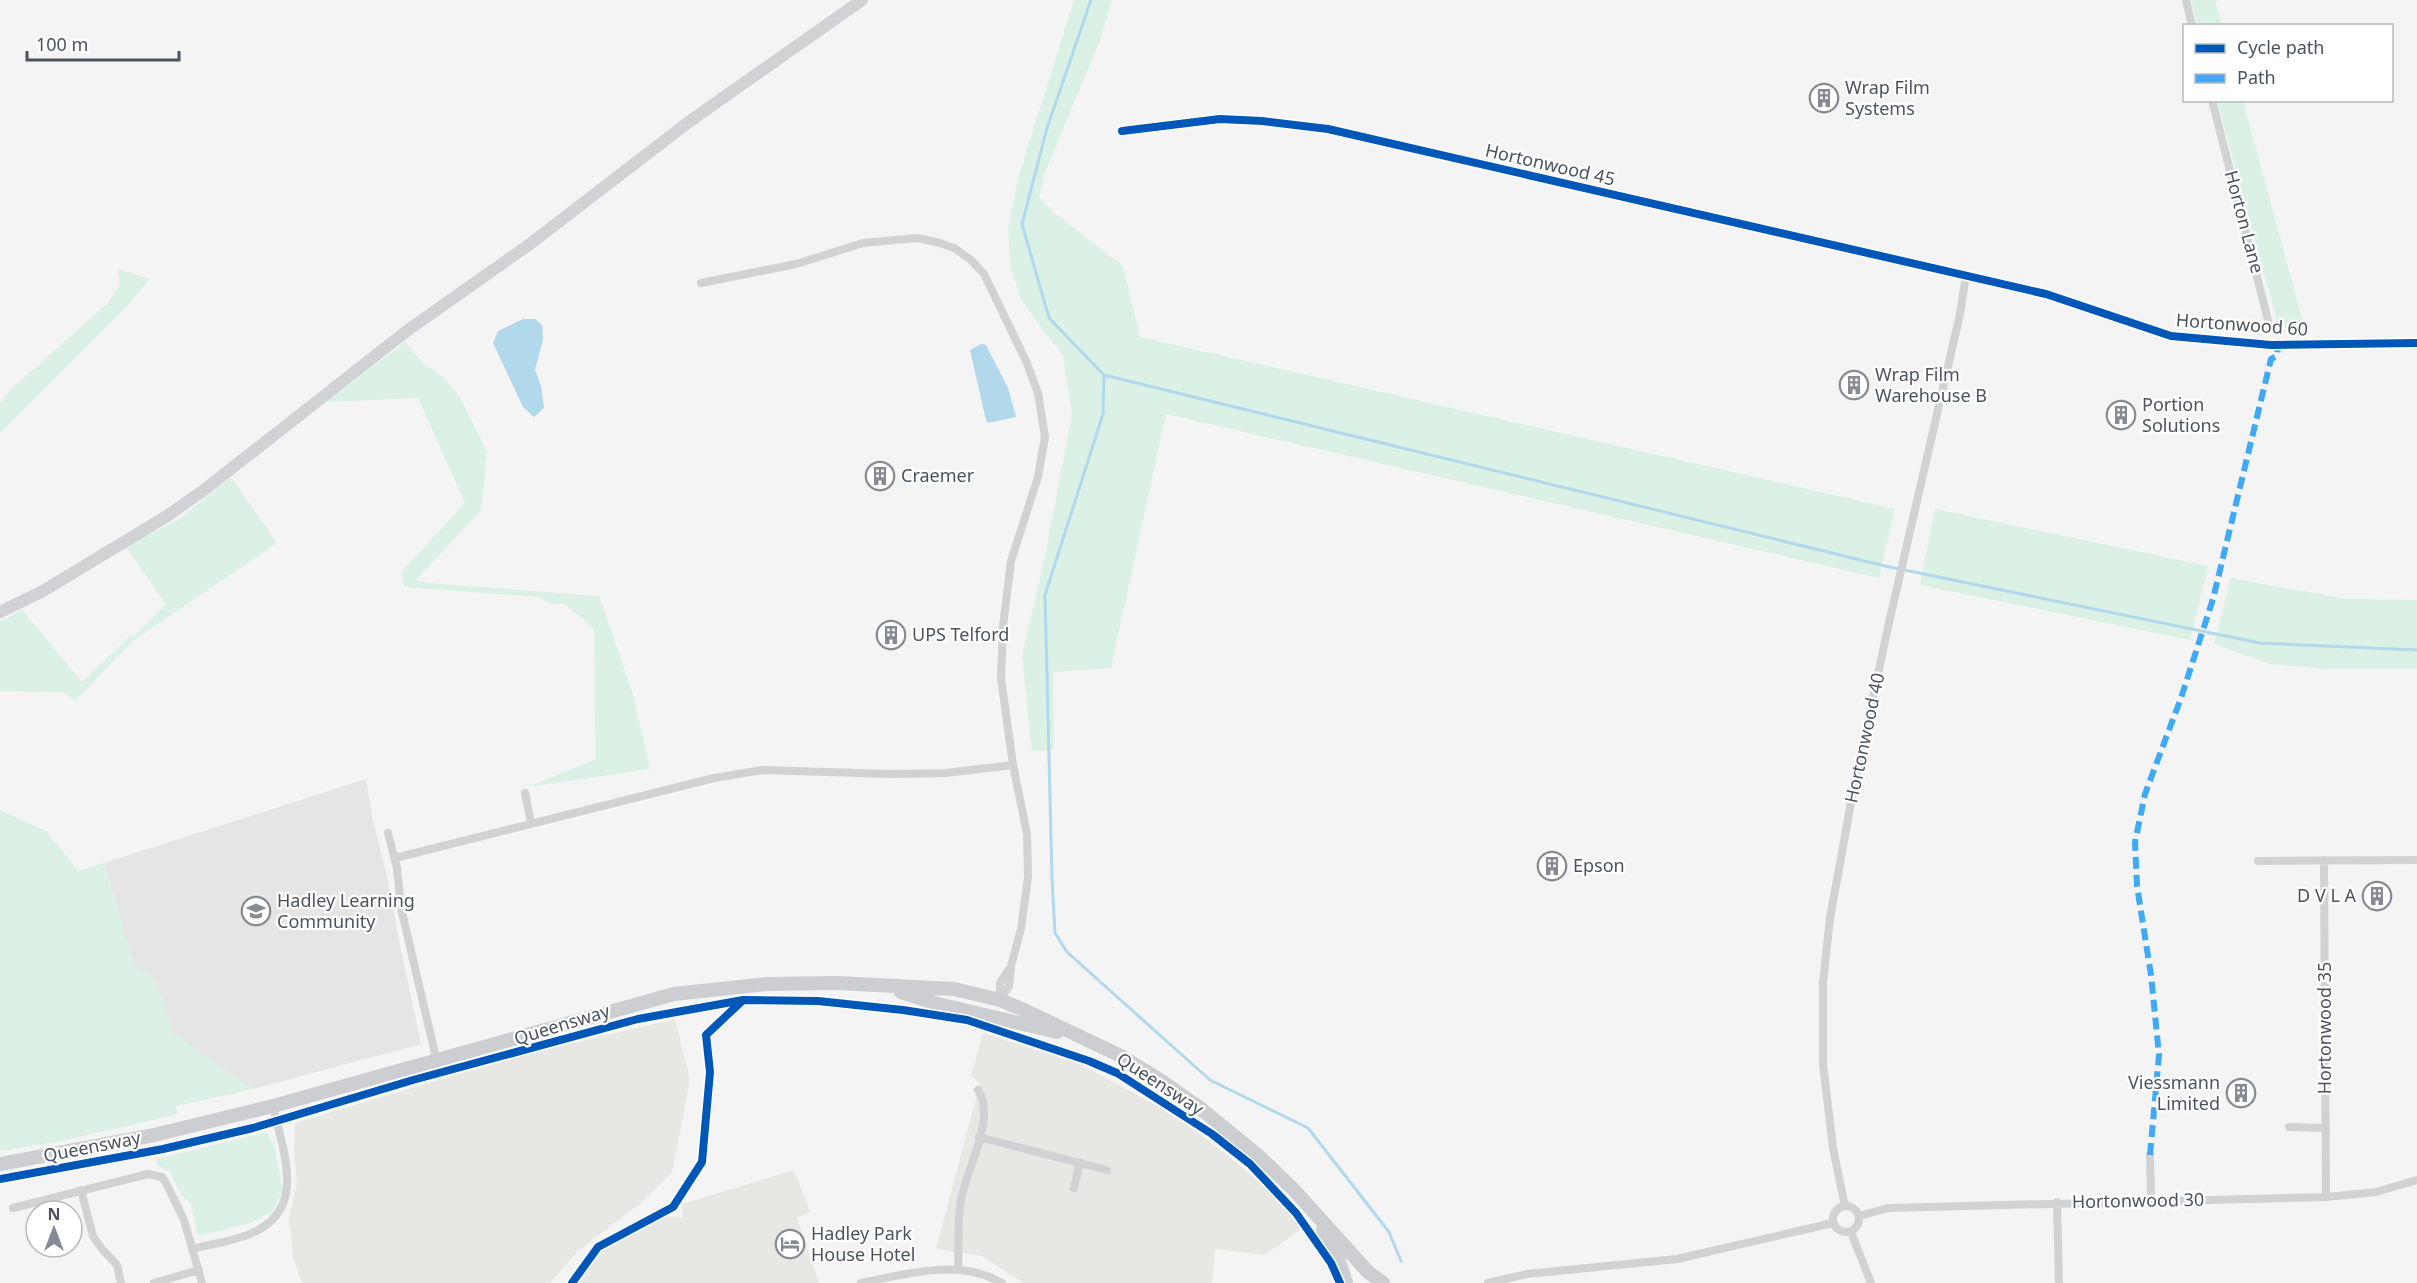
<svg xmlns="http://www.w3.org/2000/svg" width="2417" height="1283" font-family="'Noto Sans',sans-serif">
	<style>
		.commercial { fill: #e7e7e3 }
		.education { fill: #e6e5e5 }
		.green { fill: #dbf1e6 }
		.water { fill: #b2d8ec }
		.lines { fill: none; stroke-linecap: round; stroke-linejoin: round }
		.stream { stroke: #b2d8ec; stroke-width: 3 }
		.street { stroke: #d0d2d4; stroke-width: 8 }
		.secondary { stroke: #d0d2d5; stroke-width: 12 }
		.primary { stroke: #ccced1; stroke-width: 14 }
		.quiet { stroke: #3fa9f5; stroke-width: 6; stroke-dasharray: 12 6; stroke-linecap: butt }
		.cycleway-casing { stroke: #fff; stroke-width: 11 }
		.cycleway { stroke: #0057b8; stroke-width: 8 }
		.labels { text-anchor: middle; stroke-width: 4.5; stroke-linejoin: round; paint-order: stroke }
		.poi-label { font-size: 18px; fill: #4b535f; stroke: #fff; text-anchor: start }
		.street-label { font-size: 18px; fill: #4b535f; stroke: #fff }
	</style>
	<rect width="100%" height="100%" fill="#f4f4f4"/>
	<path class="commercial" d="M 675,1019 L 690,1079 L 672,1173 L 641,1203 L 579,1250 L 550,1283 L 302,1283 L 293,1257 L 289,1218 L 297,1184 L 294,1153 L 295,1123 L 515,1057 Z
		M 983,1033 L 1078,1063 L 1154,1104 L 1199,1133 L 1240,1166 L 1263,1186 L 1303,1227 L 1265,1255 L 1215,1249 L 1212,1283 L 1023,1283 L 982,1256 L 936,1249 L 980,1083 L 971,1076 Z
		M 794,1170 L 810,1212 L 797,1218 L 819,1283 L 576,1283 L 602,1250 L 666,1216 L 683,1218 L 682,1204 Z"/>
	<path class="education" d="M 366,779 L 372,816 L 387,876 L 400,945 L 421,1044 L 253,1089 L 175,1106 L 104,863 Z"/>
	<path class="green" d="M 1074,0 L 1112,0 L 1100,40 L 1045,173 L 1039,197 L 1057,215 L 1123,266 L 1140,337 L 1895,509 L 1879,578 L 1166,414 L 1111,668 L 1053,672 L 1054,750 L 1032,751 L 1022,655 L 1043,566 L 1072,415 L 1063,355 L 1036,321 L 1020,297 L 1010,263 L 1008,229 L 1018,178 Z
		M 2191,0 L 2215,0 L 2222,25 L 2197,25 Z
		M 2217,101 L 2243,101 L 2305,329 L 2279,328 Z
		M 118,269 L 150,279 L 127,306 L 0,433 L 0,403 L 10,390 L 109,302 L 120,284 Z
		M 405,342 L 423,363 L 443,377 L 460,397 L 487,452 L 481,510 L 416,580 L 428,583 L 599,596 L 633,694 L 650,769 L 528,787 L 596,759 L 594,629 L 565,604 L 551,604 L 538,597 L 405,587 L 401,572 L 465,503 L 418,398 L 326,402 Z
		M 231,477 L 277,543 L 133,641 L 75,701 L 63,692 L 0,691 L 0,622 L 22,610 L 82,682 L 130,636 L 133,637 L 166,604 L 125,546 L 178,520 Z
		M 1935,509 L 2208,566 L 2190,640 L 1920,585 Z
		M 2231,578 L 2346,599 L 2417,600 L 2417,669 L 2328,669 L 2270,664 L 2214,644 Z
		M 0,810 L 46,831 L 78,871 L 104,863 L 135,967 L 155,978 L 172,1032 L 253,1089 L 176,1106 L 178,1114 L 62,1141 L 0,1151 Z
		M 267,1132 L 275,1149 L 283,1190 L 273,1211 L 251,1223 L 198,1236 L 191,1204 L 181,1195 L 170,1172 L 158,1166 L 156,1159 Z"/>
	<path class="water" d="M 523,319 L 535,319 L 542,325 L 543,339 L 535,370 L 541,386 L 544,408 L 534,417 L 523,407 L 493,343 L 498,331 Z
		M 981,344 L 986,345 L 1008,388 L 1016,417 L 988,423 L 986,420 L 970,350 Z"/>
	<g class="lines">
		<path class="stream" d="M 1091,0 L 1047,128 L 1022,224 L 1049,318 L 1104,375 L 1885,566 L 2260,643 L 2417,650
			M 1104,375 L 1103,414 L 1045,595 L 1052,879 L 1055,933 L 1067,952 L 1210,1080 L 1308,1128 L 1389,1232 L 1401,1261"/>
		<path class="street" d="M 2186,0 L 2192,26
			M 2212,100 L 2268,320
			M 1122,131 L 1220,119 L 1262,121 L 1328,129 L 2046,294 L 2171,336 L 2271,345 L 2417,343
			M 701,283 L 796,264 L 863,243 L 917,238 L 940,243 L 954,248 L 970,259 L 984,274 L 1026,361 L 1038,393 L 1045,437 L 1038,477 L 1011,561 L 1003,626 L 1001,678 L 1013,765 L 1027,834 L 1028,877 L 1021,929 L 1011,966 L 1009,986 L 1000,1000
			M 525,793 L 531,823
			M 388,833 L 397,868 L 401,908 L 437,1062
			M 395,858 L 714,778 L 762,770 L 891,774 L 946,773 L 1013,765
			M 2324,860 L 2326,1197
			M 2258,861 L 2417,860
			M 1000,998 L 1000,983 L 1009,969
			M 2289,1127 L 2326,1128
			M 979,1137 L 1107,1170
			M 2150,1155 L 2151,1201
			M 1074,1188 L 1080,1162
			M 81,1190 L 93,1236 L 102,1249 L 117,1265 L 121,1283
			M 2057,1202 L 2059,1283
			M1833 1219a13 13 0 1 1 26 0a13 13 0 1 1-26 0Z
			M 1845,1206 L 1833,1148 L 1823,1064 L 1823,983 L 1830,918 L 1852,797 L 1888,627 L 1960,314 L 1966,275
			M 13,1208 L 148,1174 L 162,1177 L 166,1183 L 184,1220 L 202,1283
			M 1859,1216 L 1888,1208 L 2326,1197 L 2376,1192 L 2417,1180
			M 1851,1232 L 1871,1283
			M 192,1249 C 207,1245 223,1243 238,1238 C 310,1218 285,1159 273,1106
			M 958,1270 C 959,1247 957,1223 961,1200 C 966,1169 997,1118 978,1090
			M 154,1283 L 199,1270
			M 861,1283 C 906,1274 959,1258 1002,1283
			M 1488,1283 L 1527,1274 L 1677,1259 L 1833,1223"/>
		<path class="secondary" d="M 0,612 L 43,591 L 167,516 L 204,490 L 408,330 L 530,244 L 690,121 L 862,0"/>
		<path class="primary" d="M 901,992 L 938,1004 L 1057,1032
			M 0,1164 L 154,1135 L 273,1106 L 674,994 L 767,984 L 837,983 L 954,989 L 1000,1000 L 1024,1010 L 1121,1056 L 1163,1082 L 1200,1108 L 1261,1158 L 1294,1190 L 1368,1272 L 1383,1283
			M 1323,1230 L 1338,1258 L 1346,1283"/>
		<path class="quiet" d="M 2150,1155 L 2159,1055 L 2151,975 L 2137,886 L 2135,842 L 2145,794 L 2181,698 L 2213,599 L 2271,359 L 2277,356 L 2278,345"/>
		<g class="cycleway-casing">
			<path id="cycleway" d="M 1122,131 L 1220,119 L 1262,121 L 1328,129 L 2046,294 L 2171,336 L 2271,345 L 2417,343
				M 0,1179 L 163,1149 L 253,1128 L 413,1080 L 638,1019 L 743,1000 L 818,1001 L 903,1010 L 967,1020 L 1089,1061 L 1117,1073 L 1212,1134 L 1250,1164 L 1296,1213 L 1331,1263 L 1340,1283
				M 572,1283 L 598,1247 L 673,1207 L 702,1162 L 710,1072 L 706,1035 L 742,1001"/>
		</g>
		<use href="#cycleway" class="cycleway"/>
	</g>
	<defs>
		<g id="building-ring" transform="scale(1.5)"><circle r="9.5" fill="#fff" stroke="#868b93" stroke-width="1.5"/><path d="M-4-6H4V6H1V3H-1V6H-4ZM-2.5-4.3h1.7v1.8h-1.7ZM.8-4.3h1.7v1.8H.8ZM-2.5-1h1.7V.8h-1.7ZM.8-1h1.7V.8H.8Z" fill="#868b93"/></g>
		<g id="school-ring" transform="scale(1.5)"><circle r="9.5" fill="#fff" stroke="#868b93" stroke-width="1.5"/><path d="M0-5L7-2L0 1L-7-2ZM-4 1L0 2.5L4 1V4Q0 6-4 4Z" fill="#868b93"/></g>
		<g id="hotel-ring" transform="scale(1.5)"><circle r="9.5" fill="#fff" stroke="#868b93" stroke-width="1.5"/><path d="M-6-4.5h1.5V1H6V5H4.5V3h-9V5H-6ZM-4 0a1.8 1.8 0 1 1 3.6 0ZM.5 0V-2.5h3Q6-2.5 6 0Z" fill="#868b93"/></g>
	</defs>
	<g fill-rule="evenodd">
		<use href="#building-ring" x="1824" y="98"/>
		<use href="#building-ring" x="1854" y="385"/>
		<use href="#building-ring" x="2121" y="415"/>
		<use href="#building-ring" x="880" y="476"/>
		<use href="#building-ring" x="891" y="635"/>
		<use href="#building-ring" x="1552" y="866"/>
		<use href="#building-ring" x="2377" y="896"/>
		<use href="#school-ring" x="256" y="911"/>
		<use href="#building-ring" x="2241" y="1093"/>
		<use href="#hotel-ring" x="790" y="1244"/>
	</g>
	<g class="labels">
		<g class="poi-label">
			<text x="1845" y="94">Wrap Film<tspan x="1845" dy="21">Systems</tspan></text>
			<text x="1875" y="381">Wrap Film<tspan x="1875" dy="21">Warehouse B</tspan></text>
			<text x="2142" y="411">Portion<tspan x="2142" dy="21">Solutions</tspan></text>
			<text x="901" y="482">Craemer</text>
			<text x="912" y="641">UPS Telford</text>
			<text x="1573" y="872">Epson</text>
			<text x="2356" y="902" text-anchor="end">D V L A</text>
			<text x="277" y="907">Hadley Learning<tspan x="277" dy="21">Community</tspan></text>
			<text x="2220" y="1089" text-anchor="end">Viessmann<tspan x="2220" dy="21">Limited</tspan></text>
			<text x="811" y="1240">Hadley Park<tspan x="811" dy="21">House Hotel</tspan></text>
		</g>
		<g class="street-label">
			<text transform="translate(1550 165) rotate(13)" y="6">Hortonwood 45</text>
			<text transform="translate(2244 222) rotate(75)" y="6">Horton Lane</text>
			<text transform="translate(2242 325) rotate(4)" y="6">Hortonwood 60</text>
			<text transform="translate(1865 738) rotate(-78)" y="6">Hortonwood 40</text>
			<text transform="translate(562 1025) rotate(-17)" y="6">Queensway</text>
			<text transform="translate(2325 1028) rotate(-90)" y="6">Hortonwood 35</text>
			<text transform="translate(1160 1084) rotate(33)" y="6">Queensway</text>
			<text transform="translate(92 1147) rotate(-11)" y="6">Queensway</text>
			<text transform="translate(2138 1201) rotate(-1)" y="6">Hortonwood 30</text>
		</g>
	</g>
	<rect x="2183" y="24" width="210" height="78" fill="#ffffff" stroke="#b7babf" stroke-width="1.5"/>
	<rect x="2195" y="44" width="30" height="9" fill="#0057b8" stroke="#b7babf" stroke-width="1.5"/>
	<text x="2237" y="54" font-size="18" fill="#4b535f">Cycle path</text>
	<rect x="2195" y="74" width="30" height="9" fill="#3fa9f5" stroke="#b7babf" stroke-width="1.5"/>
	<text x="2237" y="84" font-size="18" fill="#4b535f">Path</text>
	<g transform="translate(54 1229)"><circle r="28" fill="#ffffff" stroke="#b7babf" stroke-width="1.5"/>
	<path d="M0-4.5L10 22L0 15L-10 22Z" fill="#868b93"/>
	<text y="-9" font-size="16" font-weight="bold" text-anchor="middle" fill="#4b535f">N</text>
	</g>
	<path d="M27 51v9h152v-9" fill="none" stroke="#4b535f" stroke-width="3"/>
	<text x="36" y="51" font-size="18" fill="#4b535f" stroke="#ffffff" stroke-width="4.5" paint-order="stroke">100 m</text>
</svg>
